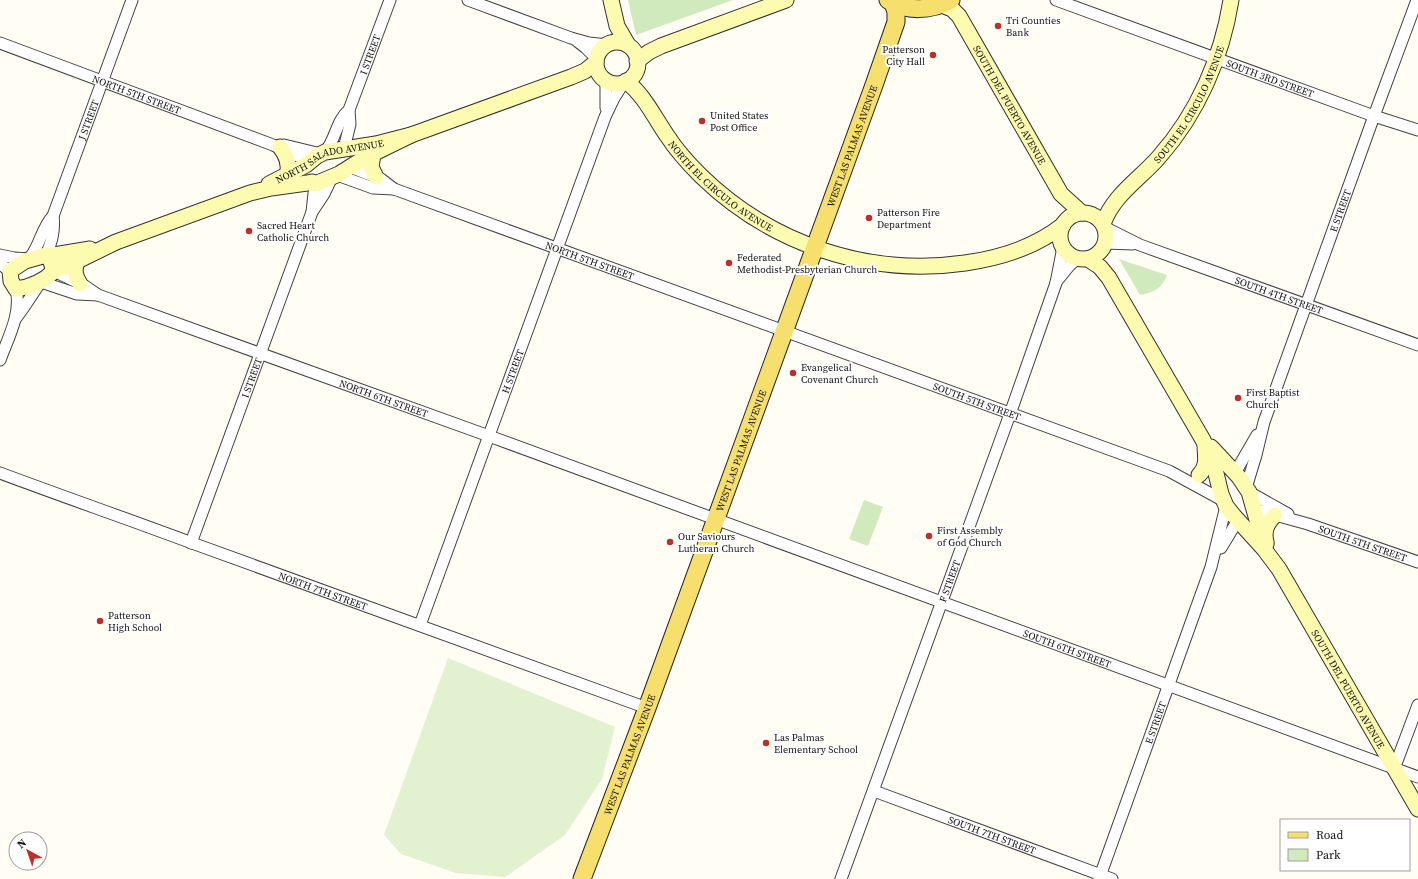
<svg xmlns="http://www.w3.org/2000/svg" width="1418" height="879" font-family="'Source Serif 4',serif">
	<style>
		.green { fill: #d1eabd }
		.pitch { fill: #e2f1cf }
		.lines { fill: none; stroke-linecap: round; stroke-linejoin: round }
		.street-casing { stroke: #434343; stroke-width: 13 }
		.secondary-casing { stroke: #323232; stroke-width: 17 }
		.primary-casing { stroke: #212121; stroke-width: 19 }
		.street { stroke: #fff; stroke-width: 11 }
		.secondary { stroke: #fdfbb0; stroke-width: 15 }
		.primary { stroke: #f6df6d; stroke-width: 17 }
		.poi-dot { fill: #c02e29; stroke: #fff; stroke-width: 1.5 }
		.labels { text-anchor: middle; stroke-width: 4; stroke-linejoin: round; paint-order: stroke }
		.poi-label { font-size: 10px; fill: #101010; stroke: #fff; text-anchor: start }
		.street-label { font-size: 10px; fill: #101010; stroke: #fff }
	</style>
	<rect width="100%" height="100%" fill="#fffdf4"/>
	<path class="green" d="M 628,0 L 733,0 L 636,35 Z
		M 1119,259 L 1167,275 C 1163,288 1153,293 1140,295 Z
		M 864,500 L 883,507 L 868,546 L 849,539 Z"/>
	<path class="pitch" d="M 448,658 L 615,727 L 602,779 L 565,835 L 505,877 L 456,873 L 401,854 L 384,835 Z"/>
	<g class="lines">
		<g class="street-casing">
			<g id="street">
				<path d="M 468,0 L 571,38 L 589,43 L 607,45"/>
				<path id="s1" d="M 1056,0 L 1374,116 L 1418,130"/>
				<path d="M 577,41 L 586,48 L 597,59"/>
				<path id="s2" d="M 0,43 L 273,145 L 309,161"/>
				<path d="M 606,80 L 606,108"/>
				<path d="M 284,145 L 321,154"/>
				<path d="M 344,149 L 350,124 L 349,110"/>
				<path id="s3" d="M 325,152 C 336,139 336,121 349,110 L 390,0"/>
				<path id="s4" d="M 350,167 L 381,179 L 394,189 L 1169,471 L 1224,501"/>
				<path d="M 337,175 L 373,188 L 394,189"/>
				<path d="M 312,212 L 324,194 L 332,177"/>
				<path id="s5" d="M 1104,227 L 1140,245 L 1418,345"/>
				<path d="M 1105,243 L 1133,244"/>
				<path d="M 0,255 L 14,258 L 29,259"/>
				<path d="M 46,255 C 52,242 55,230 53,216"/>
				<path id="s6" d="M 29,259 C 40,246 41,229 53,216 L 132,0"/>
				<path d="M 0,264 L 10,271"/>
				<path id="s7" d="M 54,271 L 85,286 L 98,295 L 489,436 L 1418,777"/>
				<path d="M 41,282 L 77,294 L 98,295"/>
				<path d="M 1056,282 L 1069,266 L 1078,258"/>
				<path d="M 16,318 L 24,307 L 40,283"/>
				<path d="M 0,360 C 8,338 22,313 16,289"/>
				<path id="s8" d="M 0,473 C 64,497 128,519 192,543 C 343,598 495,653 647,708"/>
				<path d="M 1235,473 L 1257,435"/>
				<path id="s9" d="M 1246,488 L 1256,455 L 1264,422 L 1374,116 L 1417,0"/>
				<path d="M 1249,492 L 1288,514"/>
				<path id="s10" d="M 1254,509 L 1308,524 L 1418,562"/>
				<path id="s11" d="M 191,543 L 312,212 L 315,184"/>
				<path d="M 1221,548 L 1238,520"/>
				<path id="s12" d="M 420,625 L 605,117 L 614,98 L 624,82"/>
				<path d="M 1394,769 L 1418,705"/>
				<path id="s13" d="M 874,791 L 1112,879"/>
				<path id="s14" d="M 841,879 L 1010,414 L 1056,283 L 1063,247"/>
				<path id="s15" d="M 1099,879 L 1211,567 L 1226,506"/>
			</g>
		</g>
		<g class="secondary-casing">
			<g id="secondary">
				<path d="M 611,0 L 617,26 L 628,45"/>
				<path id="s16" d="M 942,5 L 952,9 L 959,16 L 1061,194 L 1082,213"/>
				<circle cx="617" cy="63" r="21"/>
				<path d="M 637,61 L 649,52 L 661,46 L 786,0"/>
				<path id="s17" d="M 626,81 C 645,96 654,117 668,137 C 677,151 689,164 701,176 C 771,244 868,277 965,263 C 1001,258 1034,248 1063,225"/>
				<path d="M 280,147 C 287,156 289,163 288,174"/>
				<path d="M 373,154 L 371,167 L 376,177"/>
				<path id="s18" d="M 269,184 L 306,165 L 317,156 L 325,152 L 376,144 L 411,135 L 571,77 L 585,71 L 596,62"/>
				<circle cx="1083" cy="236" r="23"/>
				<path id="s19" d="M 1103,224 C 1113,195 1140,179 1159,157 C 1198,113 1222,57 1231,0"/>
				<path d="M 46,255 L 50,259 L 54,271 C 43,282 31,287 16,289 L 11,281 L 10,271 L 25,261 Z"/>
				<path d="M 48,256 L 90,249"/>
				<path id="s20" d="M 1088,259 L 1100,267 L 1109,278 L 1203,440 L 1214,465 L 1221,494 L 1226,506 L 1234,516 L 1264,549 L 1279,569 L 1418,809"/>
				<path d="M 78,260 C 73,269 75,276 80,284"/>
				<path d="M 53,270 L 71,264 L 116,242 L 250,193 L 271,188 L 307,183 L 312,182 L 315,184 L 339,174 L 366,157 L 411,135"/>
				<path d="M 1211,447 L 1239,477 L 1249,492 L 1259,527 L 1266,544"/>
				<path d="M 1199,475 C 1207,467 1206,459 1205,448"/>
				<path d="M 1266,542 C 1263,531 1267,523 1275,515"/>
			</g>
		</g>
		<g class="primary-casing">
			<g id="primary">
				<path d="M 888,0 C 907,12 931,11 951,0"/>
				<path id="s21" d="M 582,879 L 647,708 L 874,85 L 896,22 L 896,12 L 893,3"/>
			</g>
		</g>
		<use href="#street" class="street"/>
		<use href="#secondary" class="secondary"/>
		<use href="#primary" class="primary"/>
	</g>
	<g class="poi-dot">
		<circle cx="998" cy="26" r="4"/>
		<circle cx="933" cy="55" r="4"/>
		<circle cx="702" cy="121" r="4"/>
		<circle cx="869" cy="218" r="4"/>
		<circle cx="249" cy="231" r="4"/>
		<circle cx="729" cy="263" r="4"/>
		<circle cx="793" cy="373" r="4"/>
		<circle cx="1238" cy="398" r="4"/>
		<circle cx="929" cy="536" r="4"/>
		<circle cx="670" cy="542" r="4"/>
		<circle cx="100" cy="621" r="4"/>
		<circle cx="766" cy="743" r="4"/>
	</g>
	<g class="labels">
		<g class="poi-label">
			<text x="1006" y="24">Tri Counties<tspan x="1006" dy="12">Bank</tspan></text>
			<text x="925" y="53" text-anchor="end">Patterson<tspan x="925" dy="12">City Hall</tspan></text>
			<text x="710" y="119">United States<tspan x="710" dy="12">Post Office</tspan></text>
			<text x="877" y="216">Patterson Fire<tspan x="877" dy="12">Department</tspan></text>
			<text x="257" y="229">Sacred Heart<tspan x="257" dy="12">Catholic Church</tspan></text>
			<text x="737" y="261">Federated<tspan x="737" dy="12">Methodist-Presbyterian Church</tspan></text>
			<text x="801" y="371">Evangelical<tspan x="801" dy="12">Covenant Church</tspan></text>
			<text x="1246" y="396">First Baptist<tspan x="1246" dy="12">Church</tspan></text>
			<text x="937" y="534">First Assembly<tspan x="937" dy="12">of God Church</tspan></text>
			<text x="678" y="540">Our Saviours<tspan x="678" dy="12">Lutheran Church</tspan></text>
			<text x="108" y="619">Patterson<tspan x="108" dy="12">High School</tspan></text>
			<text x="774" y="741">Las Palmas<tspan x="774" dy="12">Elementary School</tspan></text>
		</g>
		<g class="street-label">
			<text dy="4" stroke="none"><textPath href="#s3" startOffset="108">I STREET</textPath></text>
			<text dy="4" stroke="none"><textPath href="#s1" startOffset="228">SOUTH 3RD STREET</textPath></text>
			<text dy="4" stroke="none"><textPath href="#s2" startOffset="146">NORTH 5TH STREET</textPath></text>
			<text dy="4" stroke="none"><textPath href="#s19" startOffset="149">SOUTH EL CIRCULO AVENUE</textPath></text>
			<text dy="4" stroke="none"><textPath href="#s16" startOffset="123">SOUTH DEL PUERTO AVENUE</textPath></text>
			<text dy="4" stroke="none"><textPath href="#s6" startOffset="152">J STREET</textPath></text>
			<text dy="4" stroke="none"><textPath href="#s21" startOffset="781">WEST LAS PALMAS AVENUE</textPath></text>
			<text dy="4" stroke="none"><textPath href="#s18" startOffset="66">NORTH SALADO AVENUE</textPath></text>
			<text dy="4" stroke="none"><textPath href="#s17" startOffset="143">NORTH EL CIRCULO AVENUE</textPath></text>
			<text dy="4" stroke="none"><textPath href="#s9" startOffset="293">E STREET</textPath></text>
			<text dy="4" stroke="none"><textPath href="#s4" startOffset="258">NORTH 5TH STREET</textPath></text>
			<text dy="4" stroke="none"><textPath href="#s5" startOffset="188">SOUTH 4TH STREET</textPath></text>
			<text dy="4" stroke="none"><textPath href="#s12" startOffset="270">H STREET</textPath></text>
			<text dy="4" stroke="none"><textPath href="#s11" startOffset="176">I STREET</textPath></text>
			<text dy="4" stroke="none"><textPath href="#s7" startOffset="354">NORTH 6TH STREET</textPath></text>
			<text dy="4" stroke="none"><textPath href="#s4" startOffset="670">SOUTH 5TH STREET</textPath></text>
			<text dy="4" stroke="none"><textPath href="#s21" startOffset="457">WEST LAS PALMAS AVENUE</textPath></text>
			<text dy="4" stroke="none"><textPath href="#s10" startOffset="114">SOUTH 5TH STREET</textPath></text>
			<text dy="4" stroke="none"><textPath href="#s14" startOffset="317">F STREET</textPath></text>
			<text dy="4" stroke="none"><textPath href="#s8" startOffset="344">NORTH 7TH STREET</textPath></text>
			<text dy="4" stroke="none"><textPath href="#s7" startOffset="1082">SOUTH 6TH STREET</textPath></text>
			<text dy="4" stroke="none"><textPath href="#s20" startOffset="507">SOUTH DEL PUERTO AVENUE</textPath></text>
			<text dy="4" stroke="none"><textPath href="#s15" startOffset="166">E STREET</textPath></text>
			<text dy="4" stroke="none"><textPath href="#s21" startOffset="133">WEST LAS PALMAS AVENUE</textPath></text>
			<text dy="4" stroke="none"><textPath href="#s13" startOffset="126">SOUTH 7TH STREET</textPath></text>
		</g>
	</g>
	<rect x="1280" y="819" width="130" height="52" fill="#ffffff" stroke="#9f9f9f"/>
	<rect x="1288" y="832" width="20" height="6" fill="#f6df6d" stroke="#9f9f9f"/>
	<text x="1316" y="839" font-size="12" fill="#101010">Road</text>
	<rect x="1288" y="849" width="20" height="12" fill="#d1eabd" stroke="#9f9f9f"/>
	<text x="1316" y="859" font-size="12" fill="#101010">Park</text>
	<g transform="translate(28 851) rotate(320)"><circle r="19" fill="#ffffff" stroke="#9f9f9f"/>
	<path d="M0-3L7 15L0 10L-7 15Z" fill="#c02e29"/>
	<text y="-6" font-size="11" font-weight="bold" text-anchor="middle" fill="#101010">N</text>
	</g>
</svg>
